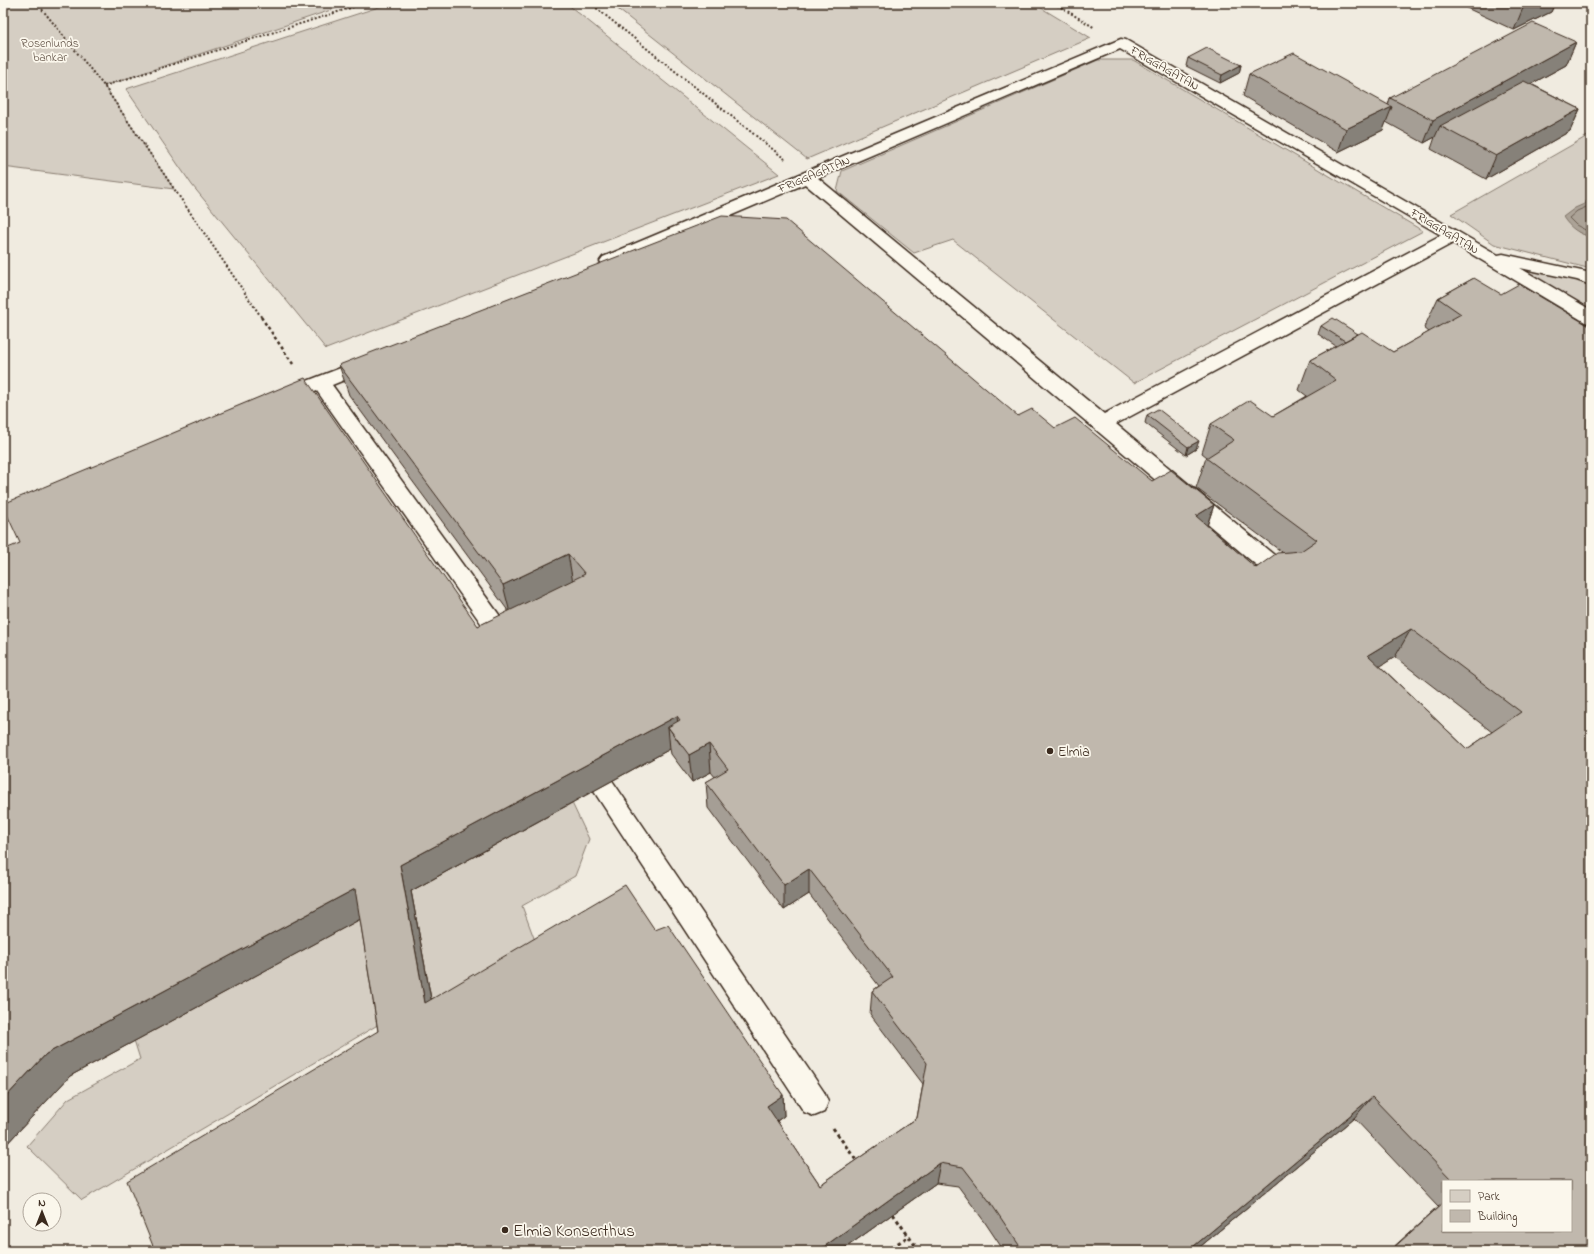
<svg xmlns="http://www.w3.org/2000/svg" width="1594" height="1254" font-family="'Indie Flower',sans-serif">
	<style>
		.green { fill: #d5cec3; stroke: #887c70 }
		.water { fill: #aca397; stroke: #7f7367 }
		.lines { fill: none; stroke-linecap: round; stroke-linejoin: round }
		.shore { stroke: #685a4e; stroke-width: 1 }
		.lane-casing { stroke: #3b2a1e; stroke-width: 3 }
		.path-far2 { stroke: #3b2a1e; stroke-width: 2; stroke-dasharray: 2 2; stroke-linecap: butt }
		.path-far1 { stroke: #3b2a1e; stroke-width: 2.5; stroke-dasharray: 3 3; stroke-linecap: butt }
		.path { stroke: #3b2a1e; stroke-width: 3; stroke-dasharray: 3.5 3.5; stroke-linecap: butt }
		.lane { fill: #fbf7ec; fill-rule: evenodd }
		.wall { fill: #a59e95; stroke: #3b2a1e; fill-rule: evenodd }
		.shaded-wall { fill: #868179; stroke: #3b2a1e }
		.building { fill: #c0b8ad; stroke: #3b2a1e; fill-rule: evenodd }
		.poi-dot { fill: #3b2a1e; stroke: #fbf7ec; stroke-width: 1.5 }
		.labels { text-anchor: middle; stroke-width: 3.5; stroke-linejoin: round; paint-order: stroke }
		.far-park-label { font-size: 12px; fill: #625347; stroke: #fbf7ec }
		.far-street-label { font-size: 12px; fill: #3b2a1e; stroke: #fbf7ec }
		.poi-label { font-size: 14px; fill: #3b2a1e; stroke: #fbf7ec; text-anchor: start }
		.near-poi-label { font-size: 17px; fill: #3b2a1e; stroke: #fbf7ec; text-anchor: start }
	</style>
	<rect width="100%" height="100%" fill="#f0ebe0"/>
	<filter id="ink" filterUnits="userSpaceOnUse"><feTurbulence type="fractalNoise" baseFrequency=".025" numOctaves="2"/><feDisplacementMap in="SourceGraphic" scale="8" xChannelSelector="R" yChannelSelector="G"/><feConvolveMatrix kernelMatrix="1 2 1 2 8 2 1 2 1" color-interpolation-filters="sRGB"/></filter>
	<g filter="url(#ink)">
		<path class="green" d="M 3,3 L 352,3 L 104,86 L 174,189 L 3,167 Z
			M 391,3 L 566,3 L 779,174 L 326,349 L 192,185 L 126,89 Z
			M 610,3 L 1033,3 L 1091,38 L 807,159 Z
			M 1098,60 L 1133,60 L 1423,231 L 1134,383 L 953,240 L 914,253 L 837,191 L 842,171 Z
			M 1591,134 L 1591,201 L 1585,202 L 1578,232 L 1591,237 L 1591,269 L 1494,244 L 1451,214 Z
			M 1484,255 L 1591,280 L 1591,318 Z
			M 572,803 L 589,839 L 575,876 L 522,906 L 543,962 L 436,1026 L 411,891 Z
			M 368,915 L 386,1020 L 82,1200 L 27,1146 L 68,1099 L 140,1059 L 134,1040 Z"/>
		<path class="water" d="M 1591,201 L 1591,237 C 1579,234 1570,228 1563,217 L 1575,208 Z"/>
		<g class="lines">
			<path class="shore" d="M 1591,205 L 1577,211 L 1569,218 L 1576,225 L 1591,233"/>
			<g class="lane-casing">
				<path id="lane" d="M 1121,39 L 1126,40 L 1498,255 L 1503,254 L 1591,273 L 1591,285 L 1577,280 L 1520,268 L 1591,310 L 1591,324 L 1585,322 L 1453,243 L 1116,424 L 1297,574 L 1300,580 L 1297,586 L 1289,588 L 1281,586 L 805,184 L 615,265 L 609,266 L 603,265 L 600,261 L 603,257 ZM 1120,49 L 1415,220 L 1441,235 L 1104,414 L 818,178 Z
					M 369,357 L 376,359 L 378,363 L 376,367 L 332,385 L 516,638 L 519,644 L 516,650 L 508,653 L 500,650 L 317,391 L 283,404 L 276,403 L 273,398 L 276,393 Z
					M 603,776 L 611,779 L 824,1092 L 828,1102 L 824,1112 L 814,1116 L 804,1112 L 595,793 L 591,786 L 595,779 Z"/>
			</g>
			<path class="path-far2" d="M 37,3 L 104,86 L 262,318
				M 590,3 L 785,159
				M 1054,3 L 1095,28
				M 1589,3 L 1591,3
				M 104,86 L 366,3"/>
			<path class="path-far1" d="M 261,317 L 293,364"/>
			<path class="path" d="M 833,1128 L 858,1163
				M 893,1214 L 919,1251
				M 886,1251 L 909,1236"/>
			<use href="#lane" class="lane"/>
		</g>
		<path class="wall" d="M 1456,3 L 1555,3 L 1551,12 L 1514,30 Z
			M 1576,42 L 1566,65 L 1531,84 L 1580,109 L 1570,131 L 1486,179 L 1431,149 L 1435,137 L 1424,143 L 1386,122 L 1383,130 L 1338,152 L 1243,96 L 1249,74 L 1388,105 L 1390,98 Z
			M 1188,58 L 1241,65 L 1239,73 L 1220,83 L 1186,66 Z
			M 1474,278 L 1591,1251 L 1389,1251 L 1438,1207 L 1354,1118 L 1195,1251 L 1004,1251 L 984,1221 L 958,1186 L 936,1183 L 841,1251 L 155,1251 L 378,1031 L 360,919 L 70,1076 L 3,1148 L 3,550 L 478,626 L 509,612 L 349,395 L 339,365 L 1018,416 L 1055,428 L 1152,481 L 1214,505 L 1207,526 L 1256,568 L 1282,552 L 1196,488 L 1206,458 L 1207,457 L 1202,453 L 1211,424 L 1273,416 L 1307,396 L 1299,390 L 1310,360 L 1336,346 L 1318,334 L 1321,326 L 1358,334 L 1393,352 L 1429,332 L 1424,328 L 1438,298 ZM 1395,657 L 1492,732 L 1467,749 L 1380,666 ZM 670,749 L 671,754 L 692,782 L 711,772 L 715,777 L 706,782 L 708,808 L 784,910 L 809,894 L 879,986 L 872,991 L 870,1014 L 923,1084 L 917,1118 L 820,1185 L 777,1121 L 784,1116 L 783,1095 L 655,930 L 431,999 L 411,891 ZM 1443,1181 L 1571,1181 L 1443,1231 Z
			M 1147,415 L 1196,449 L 1186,455 L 1145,423 Z"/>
		<path class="shaded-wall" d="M 1534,3 L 1555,3 L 1551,12 L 1514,30 L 1523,8 Z
			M 1576,42 L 1566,65 L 1447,130 L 1440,126 L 1435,137 L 1424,143 L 1433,120 Z
			M 1241,65 L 1239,73 L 1220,83 L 1222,75 Z
			M 1392,107 L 1383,130 L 1338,152 L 1346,129 Z
			M 1580,109 L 1570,131 L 1486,179 L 1496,156 Z
			M 1199,441 L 1196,449 L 1186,455 L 1188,447 Z
			M 1214,505 L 1204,534 L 1196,516 Z
			M 568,554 L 573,583 L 510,613 L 503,585 Z
			M 1411,629 L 1395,657 L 1354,683 L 1368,655 Z
			M 677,716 L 680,744 L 668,727 L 670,749 L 411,891 L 436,1026 L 425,1003 L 400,865 Z
			M 709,744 L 711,772 L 692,782 L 689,755 Z
			M 809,869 L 809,894 L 784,910 L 784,885 Z
			M 355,889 L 368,915 L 70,1076 L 3,1148 L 3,1100 L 46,1054 Z
			M 783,1095 L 784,1116 L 768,1127 L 767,1106 Z
			M 1372,1097 L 1354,1118 L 1195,1251 L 1188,1251 Z
			M 940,1163 L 936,1183 L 841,1251 L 818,1251 Z"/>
		<path class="building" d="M 1512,3 L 1534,3 L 1523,8 Z
			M 1533,23 L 1576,42 L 1433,120 L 1390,98 Z
			M 1207,48 L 1241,65 L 1222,75 L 1188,58 Z
			M 1294,53 L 1392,107 L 1346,129 L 1249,74 Z
			M 1524,81 L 1580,109 L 1496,156 L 1440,126 Z
			M 722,216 L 786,220 L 1018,416 L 1032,409 L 1055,428 L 1075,418 L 1152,481 L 1171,470 L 1214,505 L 1196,516 L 1256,568 L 1277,553 L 1301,551 L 1317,540 L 1206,458 L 1234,440 L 1211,424 L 1250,400 L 1273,416 L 1336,380 L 1310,360 L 1362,332 L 1393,352 L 1461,314 L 1438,298 L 1474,278 L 1501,294 L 1519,284 L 1591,327 L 1591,1251 L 1390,1251 L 1443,1203 L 1443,1231 L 1571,1231 L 1571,1181 L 1453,1181 L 1372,1097 L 1188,1251 L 1023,1251 L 990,1202 L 963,1167 L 940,1163 L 818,1251 L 155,1251 L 127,1181 L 378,1031 L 355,889 L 46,1054 L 3,1100 L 3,550 L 20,543 L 3,506 L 3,504 L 305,378 L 478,626 L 585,574 L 568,554 L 503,585 L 339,365 ZM 1411,629 L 1521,712 L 1467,749 L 1368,655 ZM 677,716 L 680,720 L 668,727 L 689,755 L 709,744 L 728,769 L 706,782 L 784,885 L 809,869 L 893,977 L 872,991 L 927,1063 L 917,1118 L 820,1185 L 767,1106 L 783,1095 L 668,925 L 655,930 L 625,885 L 425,1003 L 400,865 Z
			M 1333,318 L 1358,334 L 1345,341 L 1321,326 Z
			M 1158,409 L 1199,441 L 1188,447 L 1147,415 Z"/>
	</g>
	<g class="poi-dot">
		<circle cx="1050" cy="751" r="4"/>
		<circle cx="505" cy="1230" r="4"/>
	</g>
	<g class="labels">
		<g class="far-park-label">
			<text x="50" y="47">Rosenlunds<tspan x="50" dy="14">bankar</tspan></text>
		</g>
		<g class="far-street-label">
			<text transform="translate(1165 68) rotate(30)" y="4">FRIGGAGATAN</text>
			<text transform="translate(814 174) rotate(-23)" y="4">FRIGGAGATAN</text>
			<text transform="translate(1445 231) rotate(31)" y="4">FRIGGAGATAN</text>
		</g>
		<g class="poi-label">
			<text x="1058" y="756">Elmia</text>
		</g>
		<g class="near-poi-label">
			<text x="513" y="1236">Elmia Konserthus</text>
		</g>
	</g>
	<rect width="1594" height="1254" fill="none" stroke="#fbf7ec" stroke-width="16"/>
	<rect x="8" y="8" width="1578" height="1238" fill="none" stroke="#3b2a1e" stroke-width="1.5" filter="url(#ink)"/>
	<rect x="1442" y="1180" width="130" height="52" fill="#fbf7ec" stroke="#aea59a"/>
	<rect x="1450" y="1190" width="20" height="12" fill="#d5cec3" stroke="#aea59a"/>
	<text x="1478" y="1200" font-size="12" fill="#3b2a1e">Park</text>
	<rect x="1450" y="1210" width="20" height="12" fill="#c0b8ad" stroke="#aea59a"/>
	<text x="1478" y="1220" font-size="12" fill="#3b2a1e">Building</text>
	<g transform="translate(42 1212)"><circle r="19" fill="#fbf7ec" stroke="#aea59a"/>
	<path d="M0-3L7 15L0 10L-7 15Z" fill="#3b2a1e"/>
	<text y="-6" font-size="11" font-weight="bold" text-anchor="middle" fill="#3b2a1e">N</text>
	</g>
</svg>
